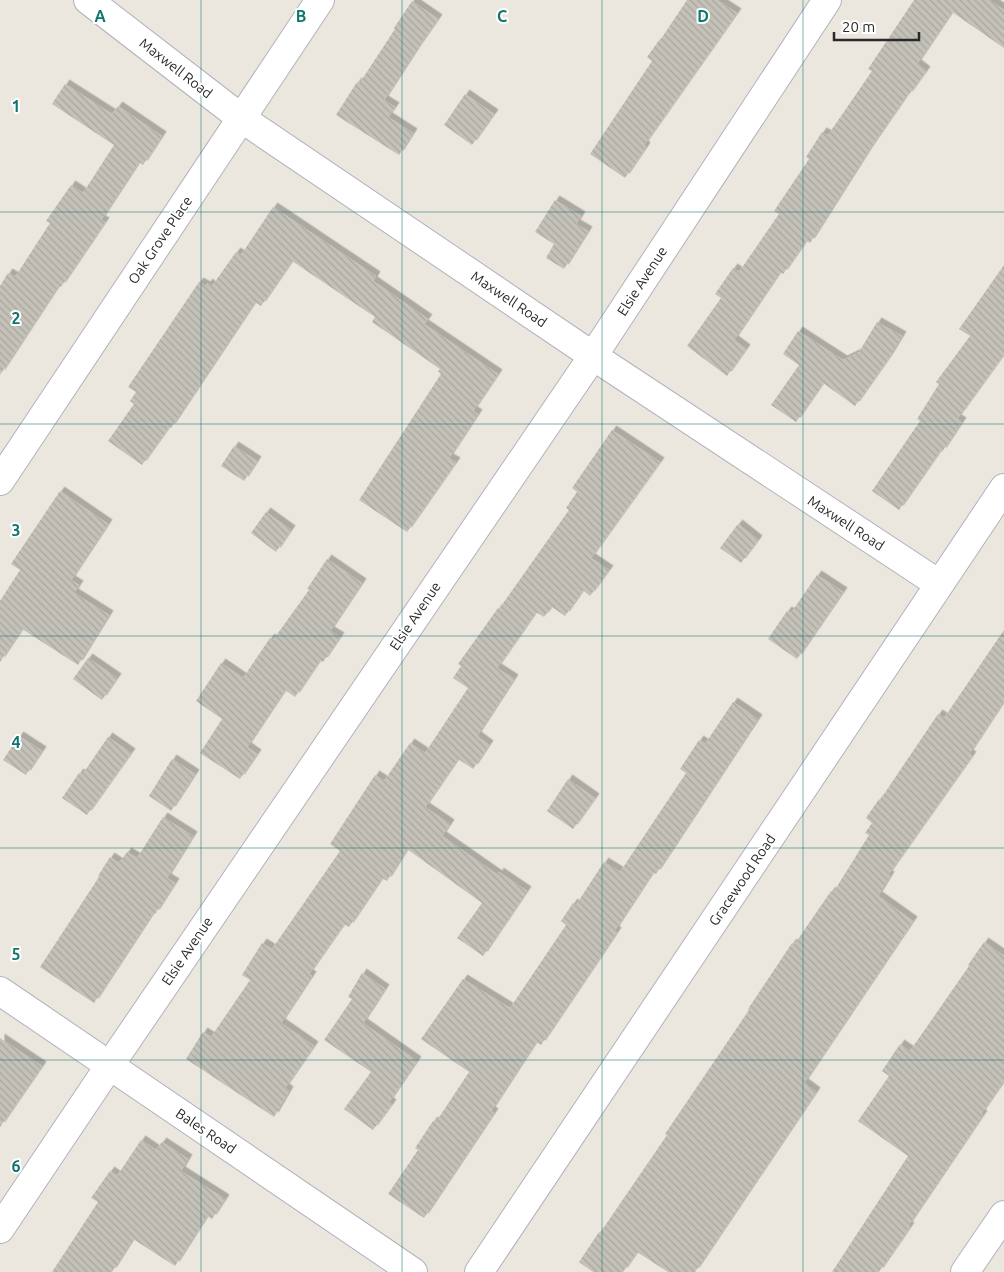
<svg xmlns="http://www.w3.org/2000/svg" width="1004" height="1272" font-family="Ubuntu,sans-serif">
	<style>
		.building { fill: url(#building-back-hatch); filter: url(#shadow) }
		.lines { fill: none; stroke-linecap: round; stroke-linejoin: round }
		.minor-casing { stroke: #b1b2bd; stroke-width: 30 }
		.minor { stroke: #fff; stroke-width: 28 }
		.grid { fill: none; stroke: #0f766e; stroke-width: 1; stroke-opacity: 0.55 }
		.labels { text-anchor: middle; stroke-width: 4; stroke-linejoin: round; paint-order: stroke }
		.street-label { font-size: 14px; fill: #2a2a2a; stroke: #fff }
		.grid-label { font-size: 16px; text-anchor: middle; font-weight: bold; fill: #0f766e; stroke: #fff; stroke-width: 4; stroke-linejoin: round; paint-order: stroke }
	</style>
	<defs>
		<pattern id="building-back-hatch" width="6" height="6" patternUnits="userSpaceOnUse" patternTransform="scale(1.25)"><rect width="6" height="6" fill="#c4c1b9"/><path d="M-1 5l2 2M0 0l6 6M5-1l2 2" fill="none" stroke="#a9a69f"/></pattern>
		<filter id="shadow"><feDropShadow dx="4.5" dy="-4.5" stdDeviation="0" flood-color="#0004"/></filter>
	</defs>
	<rect width="100%" height="100%" fill="#ebe7de"/>
	<path class="building" d="M 687,0 L 717,0 L 737,13 L 644,145 L 646,147 L 625,178 L 590,154 L 652,61 L 647,57 L 660,39 L 661,39 Z
		M 914,0 L 989,0 L 1004,10 L 1004,48 L 952,12 L 917,64 L 926,71 L 908,96 L 907,95 L 869,150 L 810,243 L 806,241 L 783,274 L 780,272 L 734,340 L 746,349 L 727,376 L 687,346 L 721,298 L 715,294 L 733,268 L 739,272 L 779,214 L 774,211 L 809,159 L 806,157 L 822,132 L 828,135 L 872,71 L 868,69 Z
		M 412,1 L 438,19 L 415,52 L 384,100 L 395,107 L 388,117 L 413,133 L 399,155 L 336,115 L 357,82 L 359,84 L 395,29 L 394,28 Z
		M 65,84 L 112,114 L 118,106 L 162,136 L 143,165 L 139,162 L 101,220 L 105,222 L 61,287 L 59,285 L 0,375 L 0,286 L 8,273 L 15,277 L 50,223 L 46,221 L 71,185 L 83,193 L 114,145 L 52,104 Z
		M 465,94 L 494,114 L 472,145 L 444,125 Z
		M 555,200 L 581,216 L 576,224 L 588,231 L 564,269 L 546,258 L 554,244 L 535,232 Z
		M 273,207 L 376,276 L 373,281 L 428,319 L 424,324 L 498,374 L 473,411 L 478,414 L 449,458 L 456,462 L 407,532 L 359,500 L 441,374 L 438,371 L 440,369 L 372,322 L 375,317 L 292,261 L 261,306 L 255,302 L 171,428 L 169,427 L 142,465 L 108,441 L 134,404 L 130,401 L 136,392 L 128,387 L 199,282 L 206,286 L 208,283 L 212,286 L 236,252 L 241,255 Z
		M 1004,265 L 1004,354 L 957,419 L 962,422 L 942,452 L 940,451 L 899,510 L 872,491 L 920,421 L 917,419 L 939,384 L 936,382 L 970,336 L 959,329 Z
		M 877,322 L 902,336 L 888,359 L 855,406 L 823,383 L 796,422 L 771,405 L 799,365 L 783,354 L 798,331 L 843,360 L 859,352 Z
		M 612,430 L 660,462 L 591,558 L 609,570 L 590,596 L 583,590 L 565,616 L 552,607 L 544,617 L 536,612 L 497,668 L 514,679 L 477,736 L 489,745 L 473,769 L 458,759 L 425,807 L 450,824 L 442,836 L 498,875 L 499,872 L 527,891 L 483,956 L 457,938 L 482,903 L 407,849 L 387,881 L 382,878 L 349,927 L 344,924 L 309,974 L 312,976 L 281,1023 L 314,1046 L 285,1088 L 289,1091 L 274,1117 L 186,1059 L 203,1032 L 211,1037 L 250,980 L 242,975 L 262,943 L 272,949 L 340,851 L 330,844 L 375,775 L 384,781 L 410,743 L 425,753 L 468,688 L 453,678 L 461,666 L 458,664 L 498,608 L 499,609 L 569,510 L 566,508 L 577,492 L 572,488 Z
		M 234,446 L 257,461 L 244,481 L 221,466 Z
		M 60,491 L 108,524 L 71,580 L 79,585 L 74,593 L 109,615 L 78,665 L 22,629 L 0,662 L 0,601 L 20,570 L 11,564 Z
		M 266,512 L 291,530 L 276,552 L 251,533 Z
		M 738,524 L 758,540 L 741,563 L 720,548 Z
		M 327,559 L 362,583 L 330,631 L 340,637 L 323,662 L 320,660 L 295,697 L 285,690 L 247,747 L 257,754 L 240,779 L 200,753 L 222,719 L 196,701 L 221,663 L 243,678 L 270,638 L 273,640 L 309,590 L 307,589 Z
		M 817,575 L 843,592 L 797,659 L 768,639 L 787,611 L 791,613 Z
		M 1004,630 L 1004,701 L 969,754 L 972,756 L 888,875 L 890,876 L 878,896 L 913,921 L 804,1083 L 816,1092 L 695,1272 L 668,1272 L 637,1252 L 623,1272 L 593,1272 L 579,1262 L 599,1232 L 600,1233 L 667,1135 L 665,1134 L 749,1010 L 748,1009 L 792,943 L 794,945 L 831,891 L 833,893 L 869,835 L 865,833 L 872,823 L 866,818 L 879,799 L 880,800 L 938,714 L 944,718 Z
		M 88,658 L 117,678 L 102,700 L 73,679 Z
		M 733,702 L 758,719 L 656,874 L 653,872 L 615,930 L 617,932 L 603,953 L 541,1045 L 536,1042 L 491,1111 L 494,1113 L 424,1218 L 388,1194 L 418,1150 L 415,1148 L 433,1121 L 436,1122 L 469,1072 L 421,1039 L 463,979 L 510,1008 L 566,925 L 561,921 L 573,903 L 576,905 L 604,862 L 620,872 L 686,773 L 680,769 L 699,740 L 705,744 Z
		M 19,736 L 42,751 L 26,775 L 3,760 Z
		M 108,737 L 131,753 L 87,815 L 62,798 L 79,773 L 82,775 Z
		M 172,759 L 195,774 L 171,811 L 149,796 Z
		M 568,779 L 595,798 L 573,829 L 547,811 Z
		M 163,817 L 193,836 L 167,878 L 175,883 L 155,914 L 153,913 L 94,1003 L 40,967 L 99,877 L 98,876 L 110,857 L 119,863 L 127,852 L 137,858 Z
		M 984,942 L 1004,956 L 1004,1081 L 981,1114 L 983,1115 L 908,1226 L 910,1227 L 879,1272 L 832,1272 L 908,1156 L 858,1121 L 889,1076 L 882,1071 L 900,1044 L 910,1051 L 969,966 L 968,965 Z
		M 362,973 L 385,989 L 363,1023 L 417,1061 L 389,1102 L 392,1104 L 373,1130 L 344,1109 L 371,1072 L 324,1040 L 352,999 L 348,997 Z
		M 0,1038 L 42,1066 L 0,1127 Z
		M 141,1140 L 156,1150 L 162,1142 L 188,1159 L 181,1171 L 225,1199 L 212,1219 L 207,1216 L 175,1266 L 133,1239 L 112,1272 L 52,1272 L 98,1202 L 91,1198 L 110,1171 L 117,1176 Z"/>
	<g class="lines">
		<g class="minor-casing">
			<path id="minor" d="M 88,0 L 241,118 L 593,356 L 939,584
				M 0,481 L 320,0
				M 0,991 L 413,1272
				M 0,1229 L 110,1065 L 593,356 L 827,0
				M 479,1272 L 1004,488
				M 965,1272 L 1004,1215"/>
		</g>
		<use href="#minor" class="minor"/>
	</g>
	<path class="grid" d="M 201,0 L 201,1272M 402,0 L 402,1272M 602,0 L 602,1272M 803,0 L 803,1272M 0,212 L 1004,212M 0,424 L 1004,424M 0,636 L 1004,636M 0,848 L 1004,848M 0,1060 L 1004,1060"/>
	<g class="labels">
		<g class="street-label">
			<text transform="translate(176 68) rotate(38)" y="5">Maxwell Road</text>
			<text transform="translate(160 240) rotate(-56)" y="5">Oak Grove Place</text>
			<text transform="translate(642 281) rotate(-57)" y="5">Elsie Avenue</text>
			<text transform="translate(509 299) rotate(34)" y="5">Maxwell Road</text>
			<text transform="translate(846 523) rotate(33)" y="5">Maxwell Road</text>
			<text transform="translate(415 616) rotate(-56)" y="5">Elsie Avenue</text>
			<text transform="translate(742 880) rotate(-56)" y="5">Gracewood Road</text>
			<text transform="translate(187 951) rotate(-56)" y="5">Elsie Avenue</text>
			<text transform="translate(206 1131) rotate(34)" y="5">Bales Road</text>
		</g>
	</g>
	<g class="grid-label">
		<text x="100" y="22">A</text>
		<text x="301" y="22">B</text>
		<text x="502" y="22">C</text>
		<text x="703" y="22">D</text>
		<text x="16" y="112">1</text>
		<text x="16" y="324">2</text>
		<text x="16" y="536">3</text>
		<text x="16" y="748">4</text>
		<text x="16" y="960">5</text>
		<text x="16" y="1172">6</text>
	</g>
	<path d="M834 32v8h85v-8" fill="none" stroke="#2a2a2a" stroke-width="2.5"/>
	<text x="842" y="32" font-size="15" fill="#2a2a2a" stroke="#ffffff" stroke-width="4" paint-order="stroke">20 m</text>
</svg>
